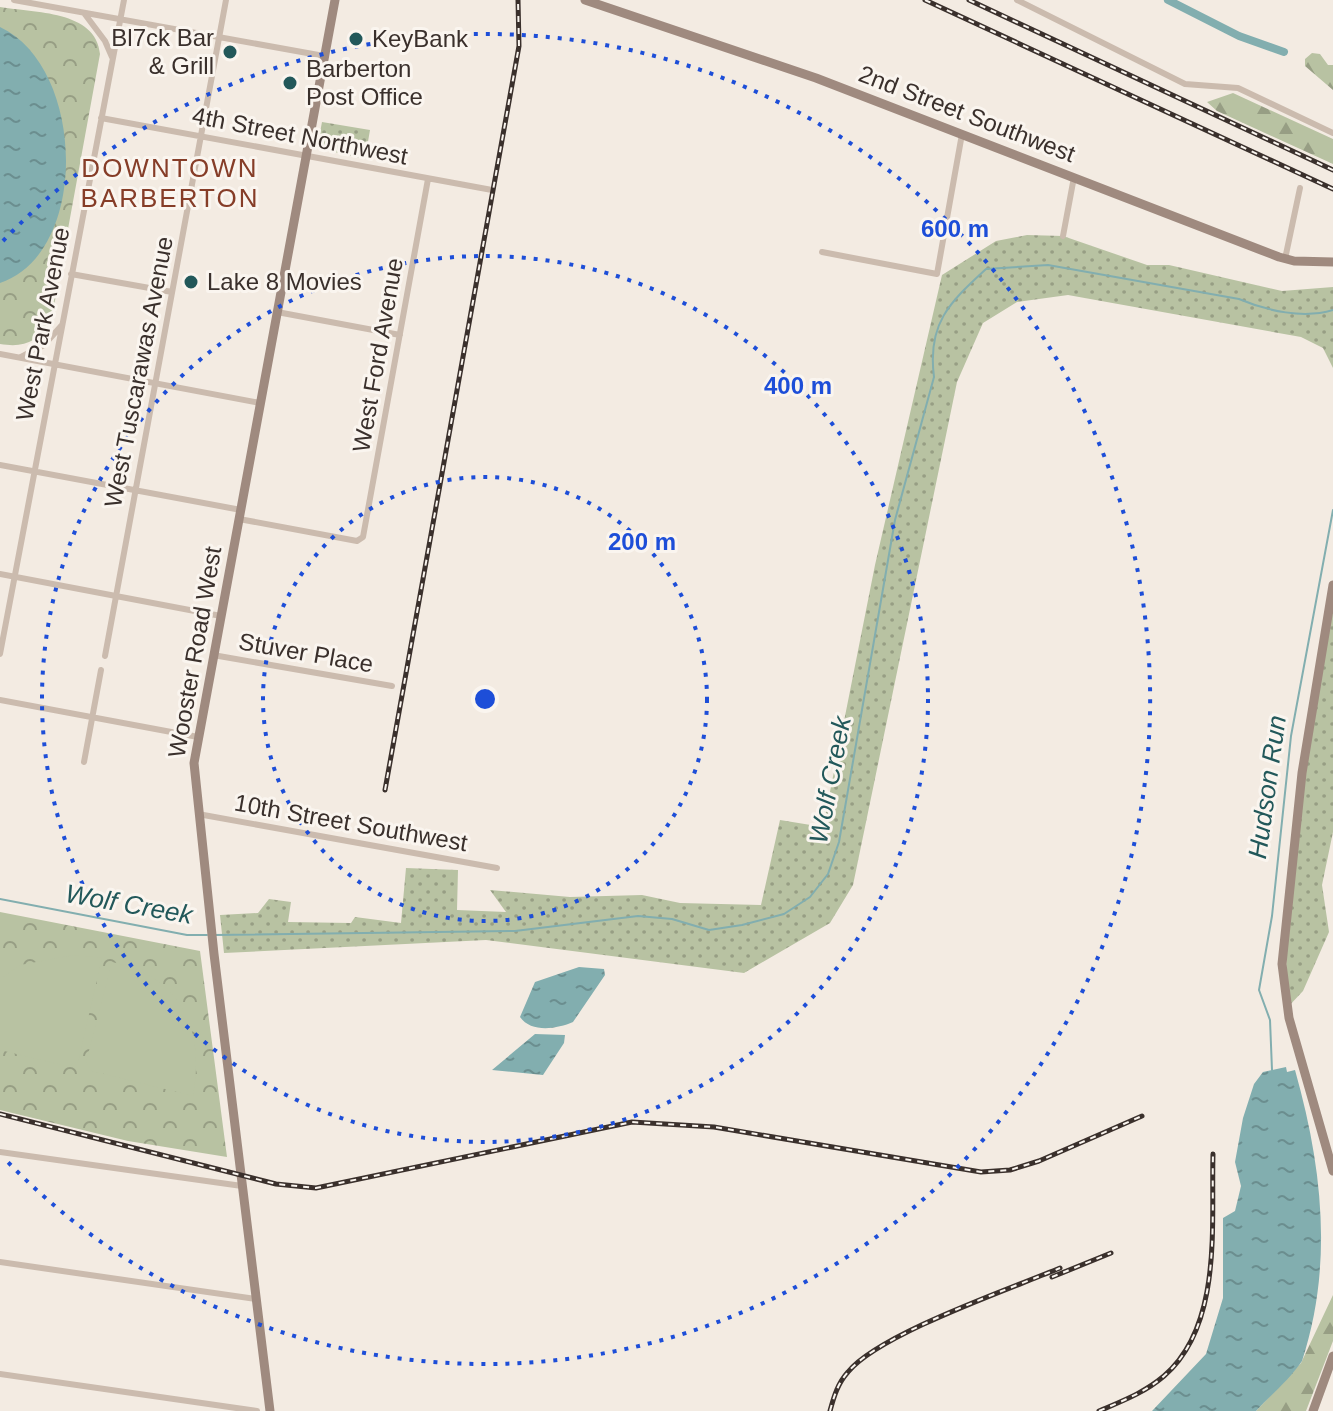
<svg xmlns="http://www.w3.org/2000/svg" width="1333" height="1411" font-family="Arial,sans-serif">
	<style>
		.grass { fill: url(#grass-dots) }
		.forest { fill: url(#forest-firs) }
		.park { fill: url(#park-crowns) }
		.pitch { fill: #b8c2a2 }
		.water { fill: url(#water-ripples) }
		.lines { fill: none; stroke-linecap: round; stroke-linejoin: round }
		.stream { stroke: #82aeaf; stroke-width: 2 }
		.canal { stroke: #82aeaf; stroke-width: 8 }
		.street { stroke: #cbbbae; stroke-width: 6 }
		.secondary { stroke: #9f8a7f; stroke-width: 9 }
		.rail-casing { stroke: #3a302c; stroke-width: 5 }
		.rail { stroke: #faf5ef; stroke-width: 2; stroke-dasharray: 6; stroke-linecap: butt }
		.ring { fill: none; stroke: #1d4ed8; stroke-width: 4; stroke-dasharray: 4 8 }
		.poi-dot { fill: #22585a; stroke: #faf5ef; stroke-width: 3 }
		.labels { text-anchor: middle; stroke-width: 6; stroke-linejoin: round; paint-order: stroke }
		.poi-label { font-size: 24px; fill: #3a302c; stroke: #faf5ef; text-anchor: start }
		.street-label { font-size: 24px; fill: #3a302c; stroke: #faf5ef }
		.neighbourhood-label { font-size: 26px; letter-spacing: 2px; fill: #863d28; stroke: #faf5ef }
		.water-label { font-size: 26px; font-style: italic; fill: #22585a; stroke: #faf5ef }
		.centre { fill: #1d4ed8; stroke: #faf5ef; stroke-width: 4 }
		.ring-label { font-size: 24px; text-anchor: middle; font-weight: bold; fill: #1d4ed8; stroke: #faf5ef; stroke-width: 6; stroke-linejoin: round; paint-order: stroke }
	</style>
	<defs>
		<pattern id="grass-dots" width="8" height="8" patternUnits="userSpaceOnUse" patternTransform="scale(2)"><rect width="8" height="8" fill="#b8c2a2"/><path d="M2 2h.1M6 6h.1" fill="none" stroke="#979e84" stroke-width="1.8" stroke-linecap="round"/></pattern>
		<pattern id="forest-firs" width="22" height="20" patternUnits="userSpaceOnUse" patternTransform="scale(2)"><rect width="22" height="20" fill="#b8c2a2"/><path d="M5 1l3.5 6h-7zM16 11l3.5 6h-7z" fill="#979e84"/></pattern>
		<pattern id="park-crowns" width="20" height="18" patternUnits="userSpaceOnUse" patternTransform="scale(2)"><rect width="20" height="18" fill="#b8c2a2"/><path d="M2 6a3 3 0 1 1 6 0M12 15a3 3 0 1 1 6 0" fill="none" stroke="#979e84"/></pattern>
		<pattern id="water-ripples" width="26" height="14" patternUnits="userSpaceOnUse" patternTransform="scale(2)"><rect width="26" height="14" fill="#82aeaf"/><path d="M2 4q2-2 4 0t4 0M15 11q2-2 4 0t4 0" fill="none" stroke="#6b8e8f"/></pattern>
	</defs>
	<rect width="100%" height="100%" fill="#f3ebe2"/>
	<path class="grass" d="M 322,122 L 370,130 L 365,159 L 317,148 Z
		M 1027,235 L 1063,236 L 1147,265 L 1169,265 L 1282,291 L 1333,287 L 1333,368 L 1323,348 L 1301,337 L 1068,295 L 1017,302 L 983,323 L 957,382 L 853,885 L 830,923 L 744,973 L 486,940 L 224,953 L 220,915 L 258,913 L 269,899 L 291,902 L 288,922 L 351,923 L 355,917 L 401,923 L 406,868 L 458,870 L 457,910 L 506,912 L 490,890 L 570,897 L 642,895 L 680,903 L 761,905 L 780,820 L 823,827 L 875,565 L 942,275 L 996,241 Z
		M 1333,585 L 1333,832 L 1322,885 L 1329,932 L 1303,991 L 1287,1008 C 1281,867 1312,725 1333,585 Z"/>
	<path class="forest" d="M 1312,53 L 1320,54 L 1328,65 L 1333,65 L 1333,90 L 1305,66 L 1305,59 Z
		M 1233,93 L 1333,139 L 1333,164 L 1217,111 L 1207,102 Z
		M 1333,1295 L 1333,1341 L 1306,1411 L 1256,1411 L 1301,1363 Z"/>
	<path class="park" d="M 0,7 C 34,13 96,10 100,54 L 51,322 C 37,342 24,348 0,344 Z
		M 0,912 L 200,951 L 227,1157 L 128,1141 L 0,1110 Z"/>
	<path class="pitch" d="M 74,955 L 102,958 L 78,1062 L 66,1066 L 0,1050 L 0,979 L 20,965 Z
		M 112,962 C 182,977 205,1030 193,1096 L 92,1071 L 86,1062 Z"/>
	<path class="water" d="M 0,27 C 86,67 90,253 0,283 Z
		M 579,967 L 604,969 L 605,975 L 573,1022 C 557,1029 531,1033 520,1017 L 535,982 Z
		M 535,1034 L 565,1035 L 564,1043 L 543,1075 L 492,1070 Z
		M 1286,1067 L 1287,1072 L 1295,1070 C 1323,1169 1333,1266 1302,1361 C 1290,1379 1271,1395 1256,1411 L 1152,1411 L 1206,1354 L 1223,1298 L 1223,1218 L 1235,1211 L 1241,1186 L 1235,1162 L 1243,1118 L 1254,1084 L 1263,1072 Z"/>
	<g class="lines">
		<path class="stream" d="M 0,899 L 187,935 L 207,935
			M 214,935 L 515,931 L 638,916 L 672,919 L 709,930 L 742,925 L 784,914 L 810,897 L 828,874 L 839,842 L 895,520 L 934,377 C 927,324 949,303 986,269 L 1048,265 L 1239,299 C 1267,311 1304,319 1333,310
			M 1272,1070 L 1270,1020 L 1259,990 L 1272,916 L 1291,736 L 1333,510"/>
		<path class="canal" d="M 1168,0 L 1239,36 L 1284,52"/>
		<path class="street" d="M 14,0 L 324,56
			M 1017,0 L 1185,84 L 1238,88 L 1333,133
			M 84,13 L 105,41 L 112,57
			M 101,118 L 492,190
			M 1063,236 L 1074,177
			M 822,252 L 937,274 L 962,134
			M 1285,259 L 1300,188
			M 71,274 L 172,292
			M 277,312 L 400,335
			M 0,354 L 260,403
			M 21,357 L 44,345 L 62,325
			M 0,465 L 241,510
			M 239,519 L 357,541 L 363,537 L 428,179
			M 0,574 L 221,616
			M 0,654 L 124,0
			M 213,655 L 392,686
			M 105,656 L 226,0
			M 0,700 L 198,737
			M 84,762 L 101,670
			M 198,814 L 497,868
			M 0,1152 L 242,1186
			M 0,1262 L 256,1299
			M 0,1374 L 257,1411"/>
		<path class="secondary" d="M 585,0 L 816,78 L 1279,257 L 1294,261 L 1333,262
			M 1333,585 L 1302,773 L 1282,964 L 1289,1018 L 1333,1171
			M 270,1411 L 214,954 L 194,763 L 335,0
			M 1313,1411 L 1333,1356"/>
		<g class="rail-casing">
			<path id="rail" d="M 925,0 L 1333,189
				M 969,0 L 1333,170
				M 385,790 L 519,46 L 518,0
				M 0,1114 L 276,1184 L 316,1188 L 632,1122 L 714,1127 L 981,1172 L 1010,1170 L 1039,1161 L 1142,1116
				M 1052,1277 L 1111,1253
				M 830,1411 C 834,1396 838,1383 848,1372 C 879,1334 1010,1289 1060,1268
				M 1099,1411 C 1122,1401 1144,1393 1164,1376 C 1223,1325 1211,1224 1213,1154"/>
		</g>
		<use href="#rail" class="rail"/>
	</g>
	<g class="ring">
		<circle cx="485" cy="699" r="222"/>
		<circle cx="485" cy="699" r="443"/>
		<path d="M3 241A665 665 0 1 1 3 1157"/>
	</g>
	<g class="poi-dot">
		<circle cx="356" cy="39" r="8"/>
		<circle cx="230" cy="52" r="8"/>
		<circle cx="290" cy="83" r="8"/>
		<circle cx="191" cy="282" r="8"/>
	</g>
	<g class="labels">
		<g class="poi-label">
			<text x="214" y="46" text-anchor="end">Bl7ck Bar<tspan x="214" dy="28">&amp; Grill</tspan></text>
			<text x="372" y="47">KeyBank</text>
			<text x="306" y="77">Barberton<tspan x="306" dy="28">Post Office</tspan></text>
			<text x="207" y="290">Lake 8 Movies</text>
		</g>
		<g class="street-label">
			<text transform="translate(967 114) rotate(21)" y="8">2nd Street Southwest</text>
			<text transform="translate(300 136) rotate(11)" y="8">4th Street Northwest</text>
			<text transform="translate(43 324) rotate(-79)" y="8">West Park Avenue</text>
			<text transform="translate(378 355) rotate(-80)" y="8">West Ford Avenue</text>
			<text transform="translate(139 372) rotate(-79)" y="8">West Tuscarawas Avenue</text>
			<text transform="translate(195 652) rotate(-80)" y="8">Wooster Road West</text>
			<text transform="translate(306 653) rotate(10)" y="8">Stuver Place</text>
			<text transform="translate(351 823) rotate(10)" y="8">10th Street Southwest</text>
		</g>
		<g class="neighbourhood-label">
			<text x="170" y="177">DOWNTOWN<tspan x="170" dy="30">BARBERTON</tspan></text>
		</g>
		<g class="water-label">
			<text transform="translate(830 780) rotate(-79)" y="9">Wolf Creek</text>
			<text transform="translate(1267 787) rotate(-82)" y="9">Hudson Run</text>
			<text transform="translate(129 904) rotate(10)" y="9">Wolf Creek</text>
		</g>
	</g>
	<circle cx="485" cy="699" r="12" class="centre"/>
	<g class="ring-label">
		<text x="955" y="237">600 m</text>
		<text x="798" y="394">400 m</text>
		<text x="642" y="550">200 m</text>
	</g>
</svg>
